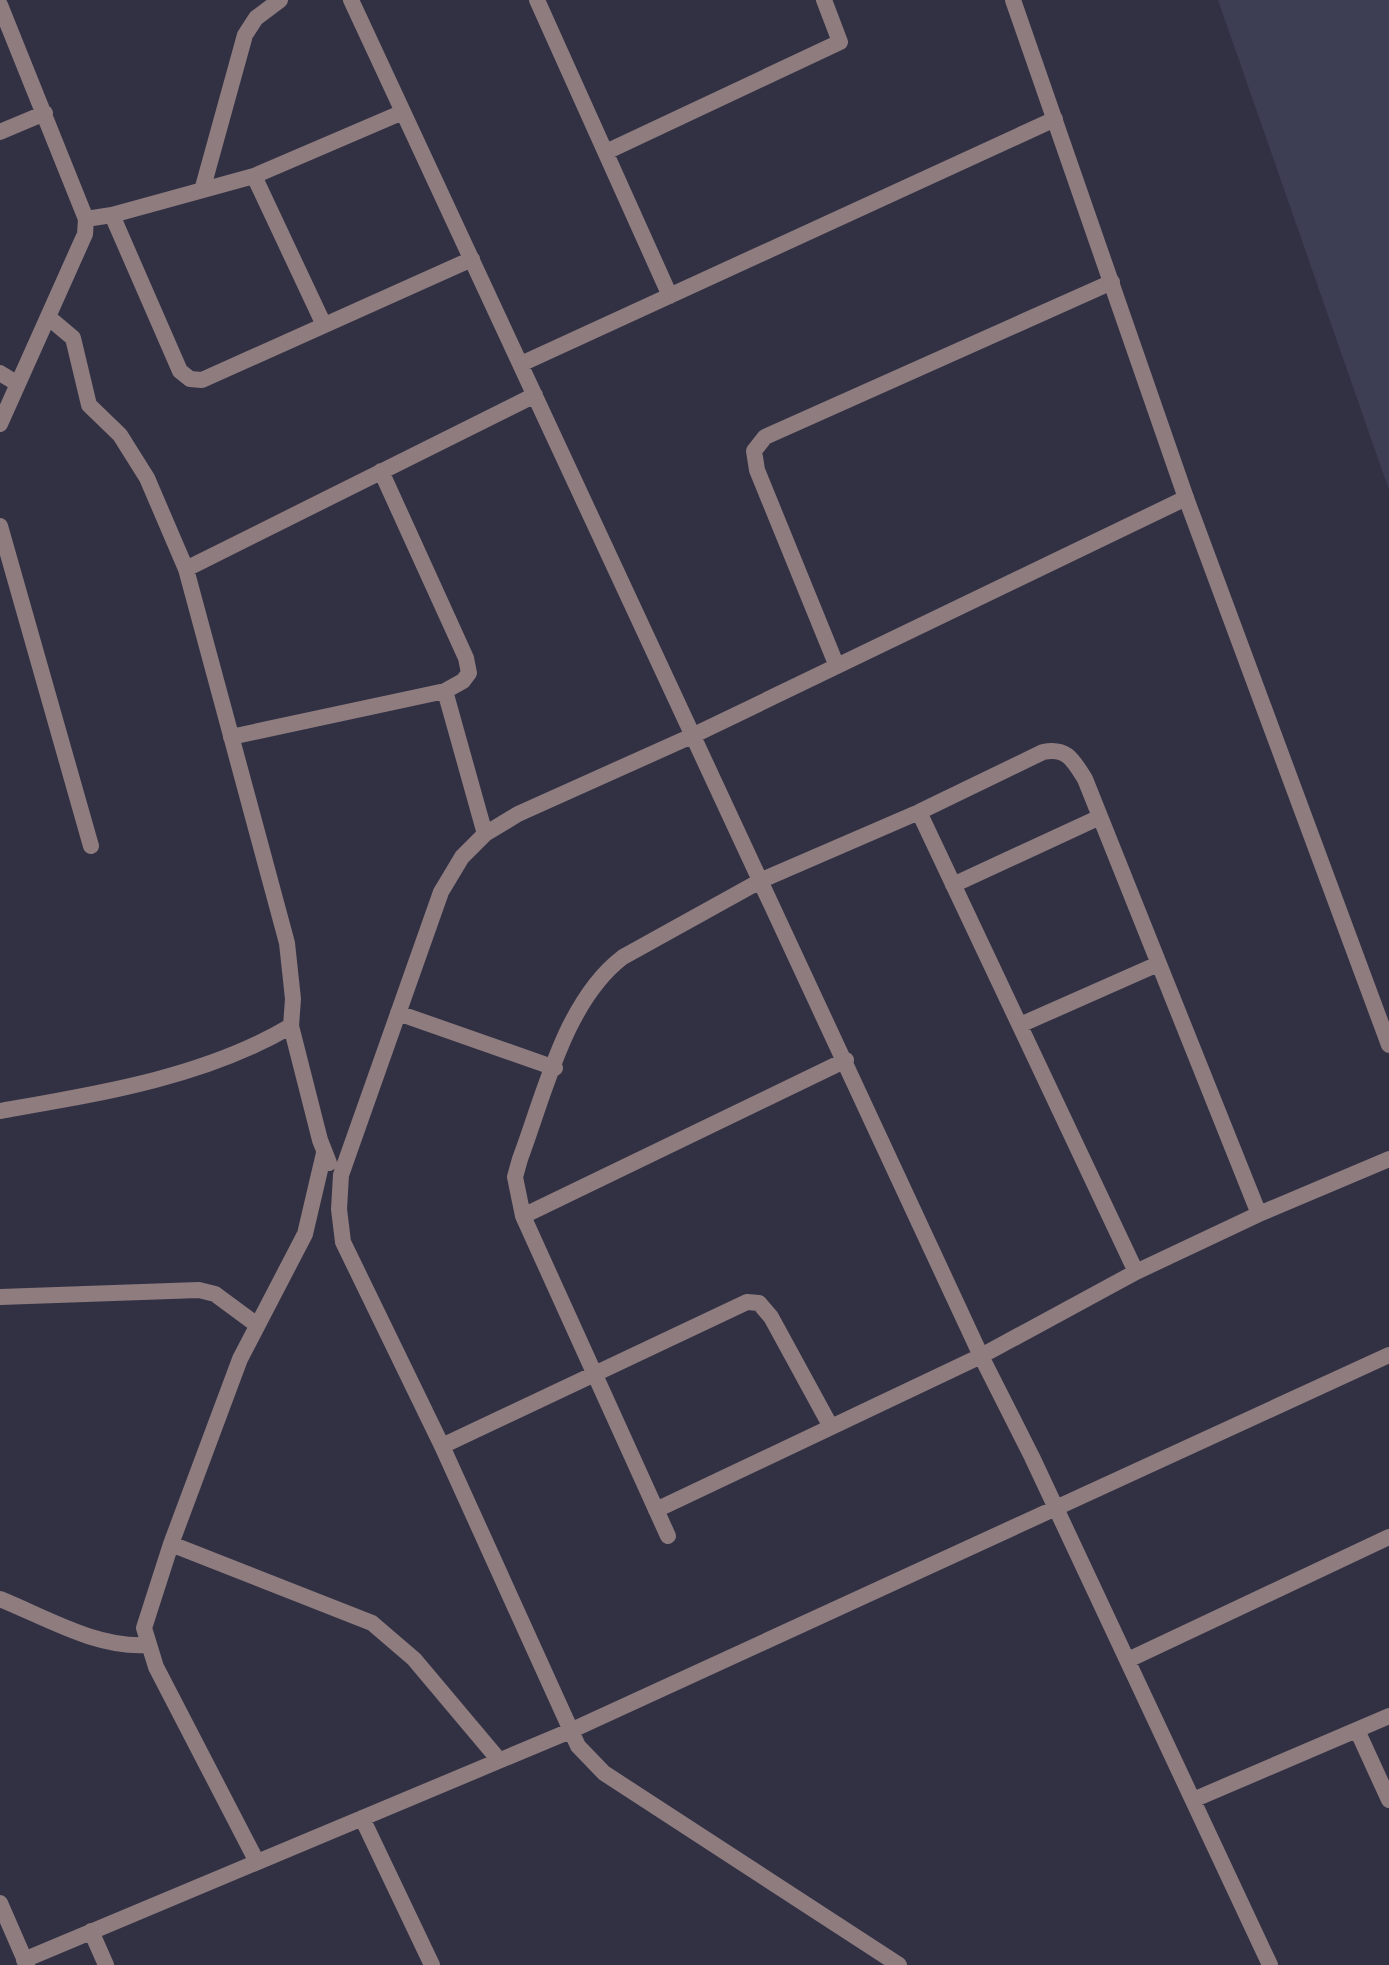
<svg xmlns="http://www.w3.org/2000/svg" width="1389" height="1965" font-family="Lato,sans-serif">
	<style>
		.built { fill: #3d3d54 }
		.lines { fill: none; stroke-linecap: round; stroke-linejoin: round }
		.minor { stroke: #8e7c7f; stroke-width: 16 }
		.tertiary { stroke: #8e7c7f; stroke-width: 16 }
	</style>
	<rect width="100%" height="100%" fill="#323144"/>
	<path class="built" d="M 1218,0 L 1389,0 L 1389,490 Z"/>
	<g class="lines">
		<path class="minor" d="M 351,0 L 981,1356 L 1032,1457 L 1270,1965
			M 537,0 L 670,296
			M 0,5 L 86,219 L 85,234 L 0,424
			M 0,132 L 45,113
			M 606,152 L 840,42 L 824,0
			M 254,176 L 324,325
			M 203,187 L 245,35 L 256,18 L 280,0
			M 112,215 L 180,371 L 190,379 L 202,380 L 472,259
			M 86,219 L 112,215 L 254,176 L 403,112
			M 48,317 L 73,338 L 89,405 L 120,435 L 147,478 L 186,569
			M 521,364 L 1055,119
			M 0,373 L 18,384
			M 0,526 L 91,846
			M 836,664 L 757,470 L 754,451 L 765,437 L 1112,282
			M 445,691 L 485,834
			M 231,737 L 445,691 L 463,681 L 469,673 L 466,658 L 381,471
			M 919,812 L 1136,1272
			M 953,885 L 1100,817
			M 398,1013 L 555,1068
			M 1020,1025 L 1158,964
			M 291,1026 L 320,1140 L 329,1163
			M 0,1111 C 98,1094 205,1077 291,1026 L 293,999 L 287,943 L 186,569 L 535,395
			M 523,1216 L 515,1177 L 520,1159 C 545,1093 565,1001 623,957 L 762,880 L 919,812 L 1043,752 C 1067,747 1073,760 1085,779 L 1259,1214
			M 0,1297 L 199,1290 L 215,1294 L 257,1325
			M 442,1446 L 747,1302 L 759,1303 L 771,1317 L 831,1427
			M 656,1510 L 981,1356 L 1136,1272 L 1259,1214 L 1389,1159
			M 668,1536 L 523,1216 L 846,1060
			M 171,1544 L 372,1623 L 414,1659 L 499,1760
			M 0,1599 C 47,1618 96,1648 147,1645
			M 1128,1660 L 1389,1537
			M 1357,1730 L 1389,1800
			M 1193,1800 L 1389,1716
			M 362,1818 L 432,1965
			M 257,1862 L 156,1667 L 144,1628 L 171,1544 L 240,1359 L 305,1234 L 324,1153
			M 91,1931 L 106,1965
			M 24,1960 L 570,1731 L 1389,1355
			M 899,1965 L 604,1773 L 578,1746 L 442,1446 L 343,1242 L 339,1209 L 341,1175 L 441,892 L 462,857 L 485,834 L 518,814 L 694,735 L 1186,498"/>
		<path class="tertiary" d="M 1013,0 L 1186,498 L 1389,1045
			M 0,1903 L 27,1965"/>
	</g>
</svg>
